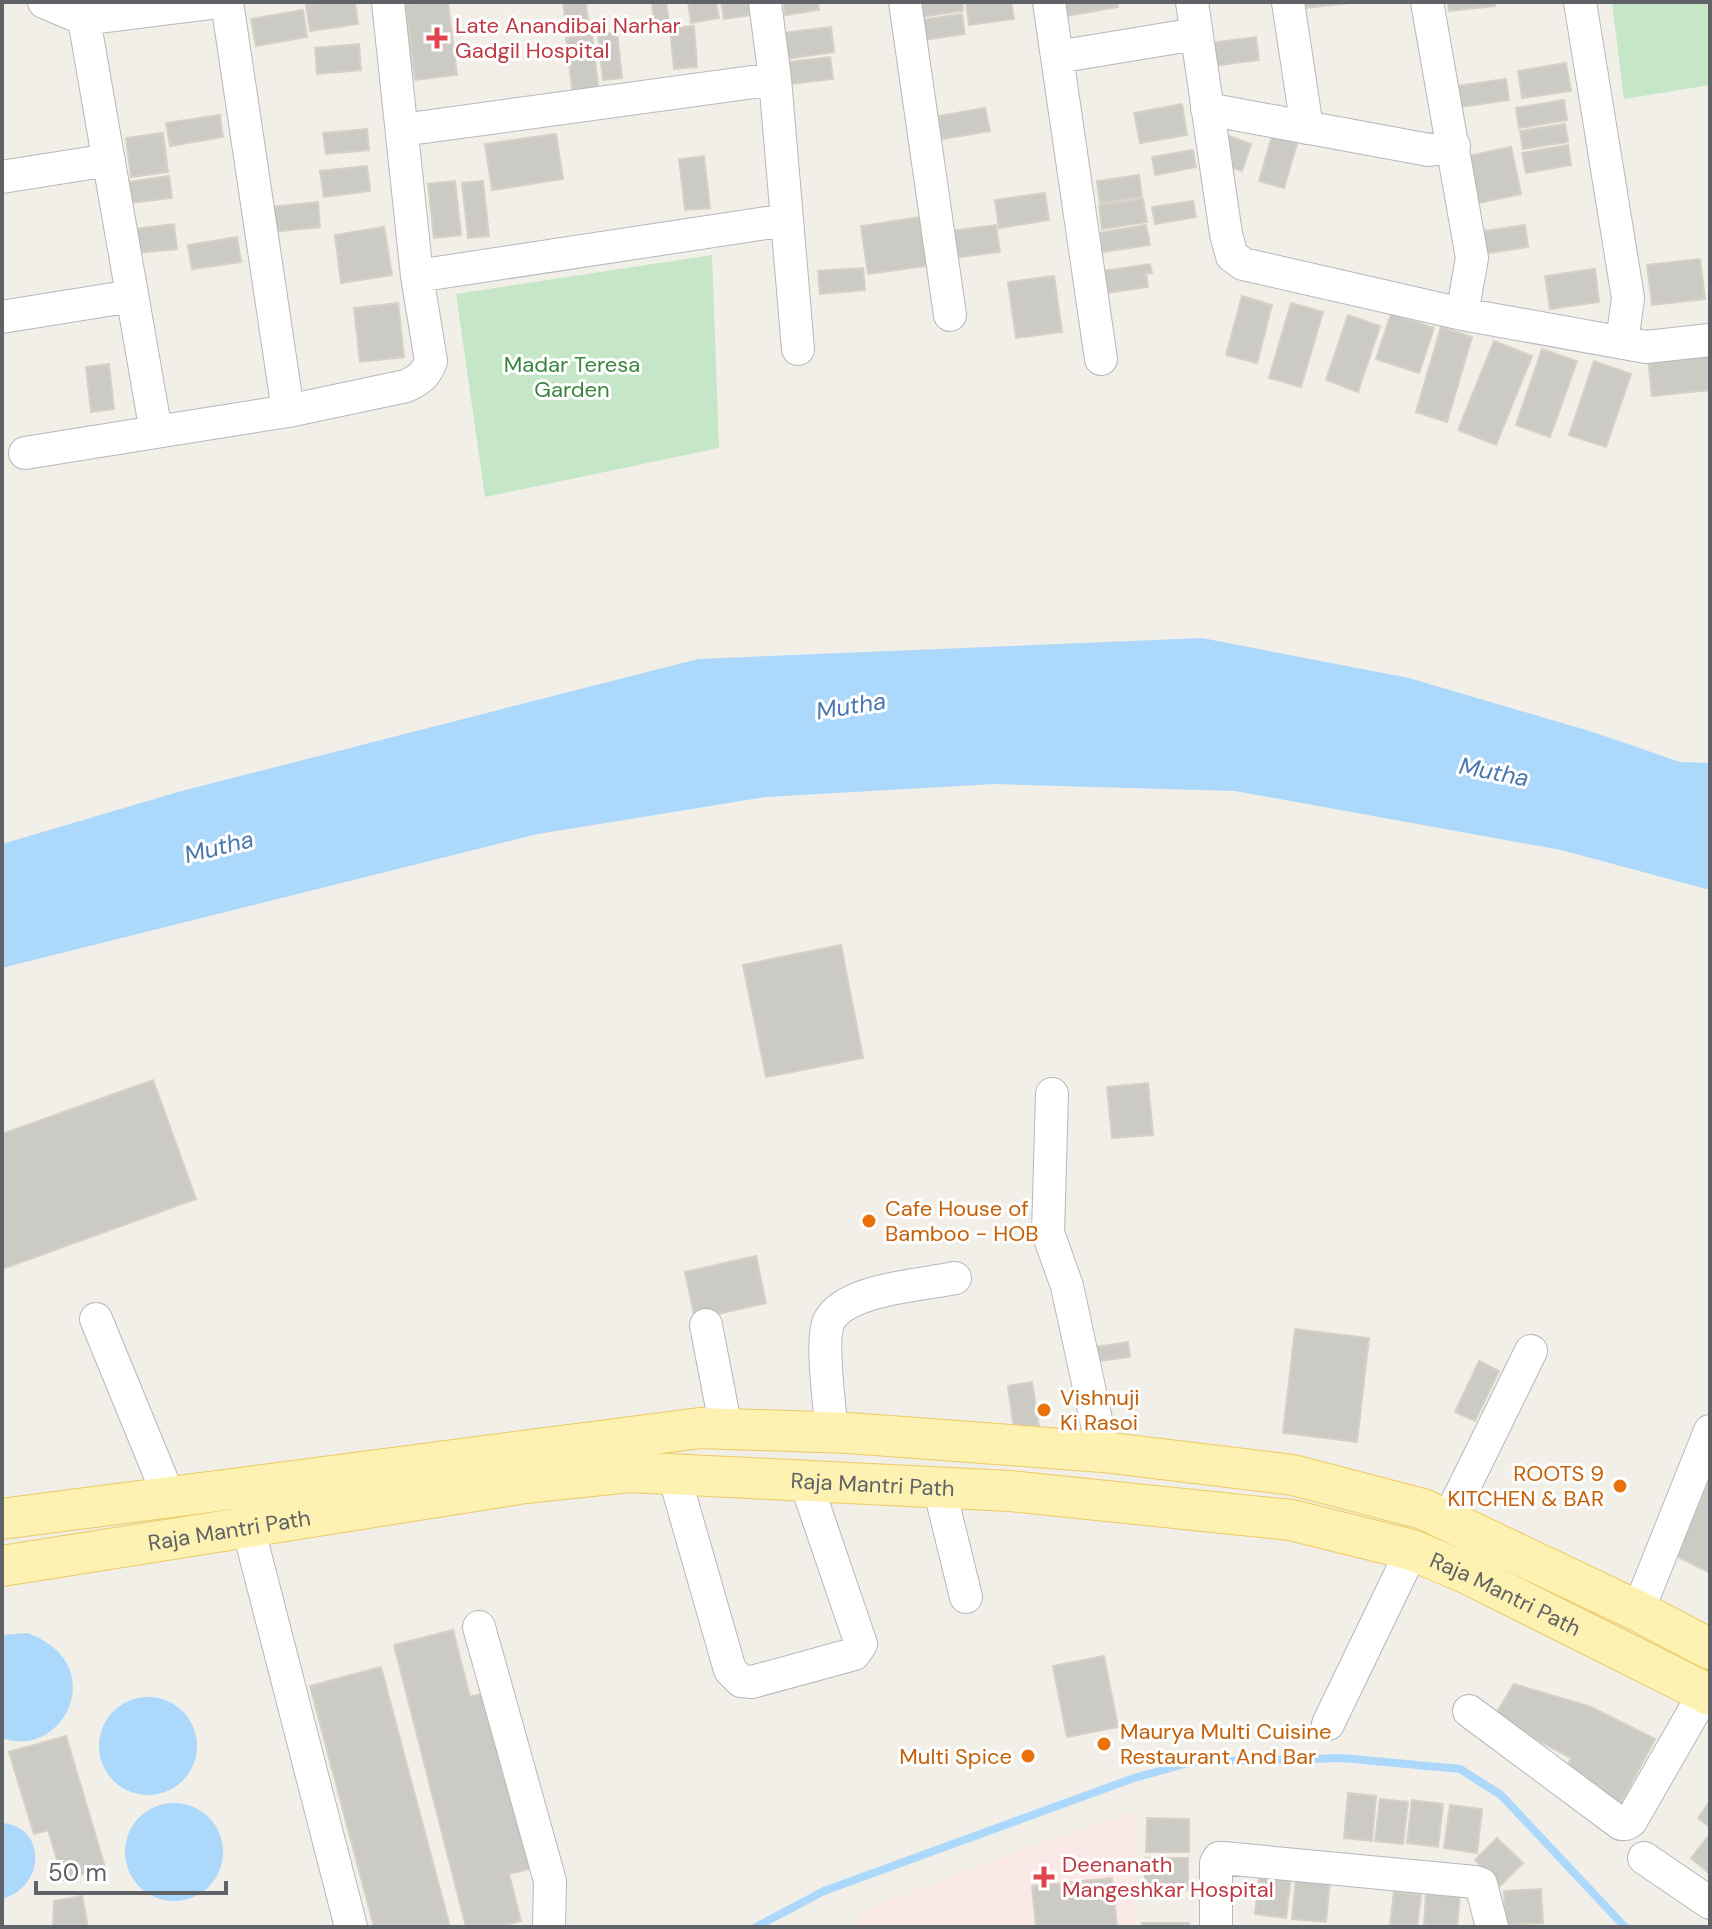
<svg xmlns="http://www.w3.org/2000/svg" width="1712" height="1929" font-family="'DM Sans',sans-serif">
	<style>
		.medical { fill: #fbe9e7 }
		.green { fill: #c6e7c7 }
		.water { fill: #acd8fc }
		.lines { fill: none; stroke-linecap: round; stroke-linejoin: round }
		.stream { stroke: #acd8fc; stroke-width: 8 }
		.building { fill: #cccac5; stroke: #d6d1c6; stroke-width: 2 }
		.minor-casing { stroke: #b5b8bc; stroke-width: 34 }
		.major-casing { stroke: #eeca64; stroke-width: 42 }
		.minor { stroke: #fff; stroke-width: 32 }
		.major { stroke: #fdf2b1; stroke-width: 40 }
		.health-dot { fill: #e0444e; stroke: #fff; stroke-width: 3 }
		.food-dot { fill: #e8710a; stroke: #fff; stroke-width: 3 }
		.labels { text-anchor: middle; stroke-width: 6; stroke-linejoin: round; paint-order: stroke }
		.health-label { font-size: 22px; fill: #be3a42; stroke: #fff; text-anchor: start }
		.park-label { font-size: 22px; fill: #39853e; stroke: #fff }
		.food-label { font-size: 22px; fill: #c56008; stroke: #fff; text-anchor: start }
		.street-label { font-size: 22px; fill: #5f6368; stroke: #fff }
		.water-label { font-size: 24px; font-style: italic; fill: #4878af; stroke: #fff }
	</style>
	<rect width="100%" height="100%" fill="#f1efe8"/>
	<path class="medical" d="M 1136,1812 L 1137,1927 L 856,1927 L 862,1911 L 1041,1843 Z"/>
	<path class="green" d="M 1612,2 L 1710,2 L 1710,85 L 1624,99 Z
		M 712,255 L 719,448 L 485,497 L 456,294 Z"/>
	<path class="water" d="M 1202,638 L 1409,678 L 1596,733 L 1680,762 L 1710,763 L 1710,890 L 1561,850 L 1235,791 L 994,784 L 766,797 L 538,834 L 2,968 L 2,844 L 178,792 L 698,659 Z
		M 27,1633 C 112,1663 64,1761 2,1738 L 2,1635 Z
		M99 1746a49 49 0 1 1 98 0a49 49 0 1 1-98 0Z
		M125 1852a49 49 0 1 1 98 0a49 49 0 1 1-98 0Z
		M 2,1823 C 46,1826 47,1886 2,1899 Z"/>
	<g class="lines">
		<path class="stream" d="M 756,1927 L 824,1891 L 1134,1778 L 1192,1762 L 1342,1758 L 1460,1769 L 1501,1795 L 1625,1927"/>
	</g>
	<path class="building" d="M 328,2 L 355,2 L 358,24 L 310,31 L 306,5 Z
		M 426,2 L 448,2 L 457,75 L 415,80 L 405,5 Z
		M 563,2 L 586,2 L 589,29 L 567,31 Z
		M 652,2 L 666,2 L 669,22 L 654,23 Z
		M 688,2 L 716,2 L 719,18 L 691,23 Z
		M 721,2 L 749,2 L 751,15 L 724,19 Z
		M 784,2 L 818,2 L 819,10 L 785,15 Z
		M 917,2 L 962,2 L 963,11 L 919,17 Z
		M 1011,2 L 1014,19 L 969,25 L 966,3 Z
		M 1064,2 L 1117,2 L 1118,7 L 1066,16 Z
		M 1306,2 L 1349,2 L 1349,3 L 1306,8 Z
		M 1448,2 L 1495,2 L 1495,6 L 1449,11 Z
		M 303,10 L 307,37 L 256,46 L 251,19 Z
		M 962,14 L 965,34 L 923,40 L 921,20 Z
		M 694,26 L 697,67 L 674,69 L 670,28 Z
		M 831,27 L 834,52 L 784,59 L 781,33 Z
		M 617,32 L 622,78 L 603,80 L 598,35 Z
		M 592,34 L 599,92 L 573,95 L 566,38 Z
		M 1256,37 L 1259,60 L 1213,66 L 1209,43 Z
		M 359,44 L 361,70 L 317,74 L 315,48 Z
		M 830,57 L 833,79 L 783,85 L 780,63 Z
		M 1566,63 L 1571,91 L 1522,98 L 1518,71 Z
		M 1506,79 L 1509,100 L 1453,108 L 1450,87 Z
		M 1564,100 L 1567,120 L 1519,128 L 1516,108 Z
		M 1182,104 L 1187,135 L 1140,143 L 1134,113 Z
		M 985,108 L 990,131 L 942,139 L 939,116 Z
		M 220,115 L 223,137 L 170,146 L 166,123 Z
		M 1565,124 L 1568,142 L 1523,149 L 1520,131 Z
		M 367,129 L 369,150 L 326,154 L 323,133 Z
		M 1274,129 L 1299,137 L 1284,188 L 1259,181 Z
		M 163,133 L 168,172 L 131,177 L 126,138 Z
		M 556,134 L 563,179 L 492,190 L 485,144 Z
		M 1226,135 L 1251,144 L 1242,171 L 1217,163 Z
		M 1568,145 L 1571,165 L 1526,173 L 1522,153 Z
		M 1511,147 L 1521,194 L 1474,204 L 1464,157 Z
		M 1193,150 L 1196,167 L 1155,175 L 1152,157 Z
		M 704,156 L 710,208 L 685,210 L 679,159 Z
		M 367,166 L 370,191 L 324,197 L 320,171 Z
		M 1139,175 L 1142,197 L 1100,203 L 1097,181 Z
		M 169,176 L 172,198 L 131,203 L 128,182 Z
		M 455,181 L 461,235 L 434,238 L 428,184 Z
		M 483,181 L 489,236 L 468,238 L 462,183 Z
		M 1045,193 L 1049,220 L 999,228 L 995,200 Z
		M 1143,199 L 1147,222 L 1102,229 L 1099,205 Z
		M 1193,201 L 1196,217 L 1155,224 L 1152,207 Z
		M 318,202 L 320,227 L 271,232 L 269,207 Z
		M 927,216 L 934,265 L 868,274 L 861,226 Z
		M 174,224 L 177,249 L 127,254 L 124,230 Z
		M 996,225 L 1000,252 L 952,258 L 949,231 Z
		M 1146,225 L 1150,245 L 1102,252 L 1099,233 Z
		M 1525,225 L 1528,247 L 1482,254 L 1478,232 Z
		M 384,227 L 392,275 L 341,283 L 335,235 Z
		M 237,237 L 241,262 L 192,269 L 188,245 Z
		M 1700,259 L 1705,299 L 1652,305 L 1647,265 Z
		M 1150,264 L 1152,273 L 1146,274 L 1148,287 L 1106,293 L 1102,271 Z
		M 863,268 L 865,290 L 820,294 L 818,271 Z
		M 1595,269 L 1599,302 L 1550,309 L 1545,276 Z
		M 1054,276 L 1062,332 L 1016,338 L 1008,282 Z
		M 1242,296 L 1272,305 L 1257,363 L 1226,355 Z
		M 398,303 L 404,357 L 360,362 L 354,308 Z
		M 1291,303 L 1323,312 L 1301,387 L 1269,378 Z
		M 1391,314 L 1434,328 L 1419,373 L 1376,359 Z
		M 1348,315 L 1380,326 L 1358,392 L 1326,380 Z
		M 1441,327 L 1472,337 L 1447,422 L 1416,412 Z
		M 1494,341 L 1532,356 L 1496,445 L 1458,430 Z
		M 1542,349 L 1577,361 L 1550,437 L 1516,425 Z
		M 1710,353 L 1710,390 L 1652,396 L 1648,358 Z
		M 1594,361 L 1631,374 L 1606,447 L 1569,435 Z
		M 109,364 L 114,409 L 91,412 L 86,367 Z
		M 841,945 L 863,1058 L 766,1077 L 743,965 Z
		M 153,1080 L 196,1199 L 2,1269 L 2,1134 Z
		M 1148,1083 L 1153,1135 L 1112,1138 L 1107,1087 Z
		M 756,1256 L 766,1303 L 695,1319 L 685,1272 Z
		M 1295,1329 L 1369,1338 L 1357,1442 L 1283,1433 Z
		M 1128,1342 L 1130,1357 L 1085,1363 L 1083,1349 Z
		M 1479,1361 L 1499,1371 L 1475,1421 L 1455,1412 Z
		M 1032,1382 L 1039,1427 L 1014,1430 L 1008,1386 Z
		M 1710,1481 L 1710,1573 L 1674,1555 Z
		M 453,1630 L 470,1697 L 492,1691 L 537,1867 L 509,1874 L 521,1921 L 498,1927 L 466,1927 L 394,1645 Z
		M 1104,1656 L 1118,1727 L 1067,1737 L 1053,1666 Z
		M 381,1667 L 450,1927 L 374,1927 L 310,1686 Z
		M 1514,1684 L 1591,1707 L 1655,1739 L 1621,1803 L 1585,1783 L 1588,1778 L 1567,1766 L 1571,1758 L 1494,1717 Z
		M 66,1736 L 105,1867 L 63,1880 L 48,1830 L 34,1834 L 9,1752 Z
		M 1348,1793 L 1376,1796 L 1372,1841 L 1344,1838 Z
		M 1380,1799 L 1408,1802 L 1403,1844 L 1375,1841 Z
		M 1412,1800 L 1443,1804 L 1438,1847 L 1407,1843 Z
		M 1710,1801 L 1710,1827 L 1698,1818 Z
		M 1450,1805 L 1482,1809 L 1477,1853 L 1444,1848 Z
		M 1147,1818 L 1189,1819 L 1189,1852 L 1146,1852 Z
		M 1710,1834 L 1710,1874 L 1691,1858 Z
		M 1497,1838 L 1523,1863 L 1500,1886 L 1475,1860 Z
		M 1145,1858 L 1188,1858 L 1188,1890 L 1145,1890 Z
		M 1260,1873 L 1291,1877 L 1286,1918 L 1255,1914 Z
		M 1112,1878 L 1117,1927 L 1036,1927 L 1032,1886 Z
		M 1296,1878 L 1330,1881 L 1326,1922 L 1292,1919 Z
		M 1541,1889 L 1543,1923 L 1506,1925 L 1504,1891 Z
		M 1394,1891 L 1421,1895 L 1417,1927 L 1390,1927 Z
		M 1426,1893 L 1460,1895 L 1457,1927 L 1424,1927 Z
		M 82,1896 L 88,1927 L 53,1927 L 54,1901 Z
		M 1142,1923 L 1189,1923 L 1189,1927 L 1142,1927 Z"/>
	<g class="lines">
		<g class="minor-casing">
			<path id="minor" d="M 44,2 L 84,19 L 219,2
				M 227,2 L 288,411
				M 765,2 L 775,79 L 798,349
				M 905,2 L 950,315
				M 1049,2 L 1101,359
				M 1192,2 L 1226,234 L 1232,256 L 1243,264 L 1462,314 L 1646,347 L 1710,340
				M 1288,2 L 1307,128
				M 1427,2 L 1472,258 L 1462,314
				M 1580,2 L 1628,298 L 1622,342
				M 1057,57 L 1196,34
				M 1207,109 L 1429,150 L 1454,146
				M 402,130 L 775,79
				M 2,177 L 109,160
				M 417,276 L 786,220
				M 2,317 L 132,296
				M 156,432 L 288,411 L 406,386 C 419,380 426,375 431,361 L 417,276 L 388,2
				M 25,453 L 156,432 L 84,19
				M 1052,1094 L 1048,1233 L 1067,1286 L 1103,1452
				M 96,1319 L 169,1497
				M 706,1325 L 726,1429
				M 832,1433 C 830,1409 820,1339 829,1321 C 845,1289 922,1285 955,1278
				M 674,1475 L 730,1670 L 741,1681 L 752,1682 L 854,1654 L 861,1644 L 805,1480
				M 939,1487 L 966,1597
				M 1448,1520 L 1531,1351
				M 248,1527 L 351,1927
				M 1638,1611 L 1710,1431
				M 479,1627 L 550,1881 L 549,1927
				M 1469,1711 L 1621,1824 L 1626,1824 L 1631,1821 L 1705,1692
				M 1328,1724 L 1412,1550
				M 1644,1858 L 1710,1903
				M 1216,1927 L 1216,1863 L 1219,1858 L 1223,1858 L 1475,1882 L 1481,1884 L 1492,1927"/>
		</g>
		<g class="major-casing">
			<g id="major">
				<path d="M 2,1519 L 700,1428 L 849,1433 L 1103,1452 L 1293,1475 L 1423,1509 L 1638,1611 L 1710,1649"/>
				<path id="s1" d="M 2,1566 L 525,1483 L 629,1472 L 1010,1491 L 1291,1520 L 1412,1550 L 1468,1574 L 1710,1695"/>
			</g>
		</g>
		<use href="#minor" class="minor"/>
		<use href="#major" class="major"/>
	</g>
	<g class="health-dot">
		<path d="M433 26h8v8h8v8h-8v8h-8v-8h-8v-8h8z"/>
		<path d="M1040 1865h8v8h8v8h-8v8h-8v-8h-8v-8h8z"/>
	</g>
	<g class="food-dot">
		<circle cx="869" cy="1221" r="8"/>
		<circle cx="1044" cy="1410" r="8"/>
		<circle cx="1620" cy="1486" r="8"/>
		<circle cx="1104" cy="1744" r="8"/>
		<circle cx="1028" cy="1756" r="8"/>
	</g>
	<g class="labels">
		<g class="health-label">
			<text x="455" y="33">Late Anandibai Narhar<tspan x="455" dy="25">Gadgil Hospital</tspan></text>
			<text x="1062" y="1872">Deenanath<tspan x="1062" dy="25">Mangeshkar Hospital</tspan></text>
		</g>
		<g class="park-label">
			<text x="572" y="372">Madar Teresa<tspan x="572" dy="25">Garden</tspan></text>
		</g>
		<g class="food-label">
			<text x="885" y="1216">Cafe House of<tspan x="885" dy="25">Bamboo - HOB</tspan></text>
			<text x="1060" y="1405">Vishnuji<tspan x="1060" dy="25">Ki Rasoi</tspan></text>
			<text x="1604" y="1481" text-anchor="end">ROOTS 9<tspan x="1604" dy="25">KITCHEN &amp; BAR</tspan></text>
			<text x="1120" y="1739">Maurya Multi Cuisine<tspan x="1120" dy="25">Restaurant And Bar</tspan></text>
			<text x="1012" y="1764" text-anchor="end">Multi Spice</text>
		</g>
		<g class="street-label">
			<text dy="8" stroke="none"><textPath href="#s1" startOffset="878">Raja Mantri Path</textPath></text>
			<text dy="8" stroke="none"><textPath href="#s1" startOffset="230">Raja Mantri Path</textPath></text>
			<text dy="8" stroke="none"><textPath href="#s1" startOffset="1526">Raja Mantri Path</textPath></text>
		</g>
		<g class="water-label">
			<text transform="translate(851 706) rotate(-9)" y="8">Mutha</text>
			<text transform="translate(1494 772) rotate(11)" y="8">Mutha</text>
			<text transform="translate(219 847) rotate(-14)" y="8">Mutha</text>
		</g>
	</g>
	<rect width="1712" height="1929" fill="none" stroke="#5f6368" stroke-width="8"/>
	<path d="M36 1881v12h190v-12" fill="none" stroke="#5f6368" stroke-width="4"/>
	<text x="48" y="1881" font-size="24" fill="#5f6368" stroke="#ffffff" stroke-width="6" paint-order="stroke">50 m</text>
</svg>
